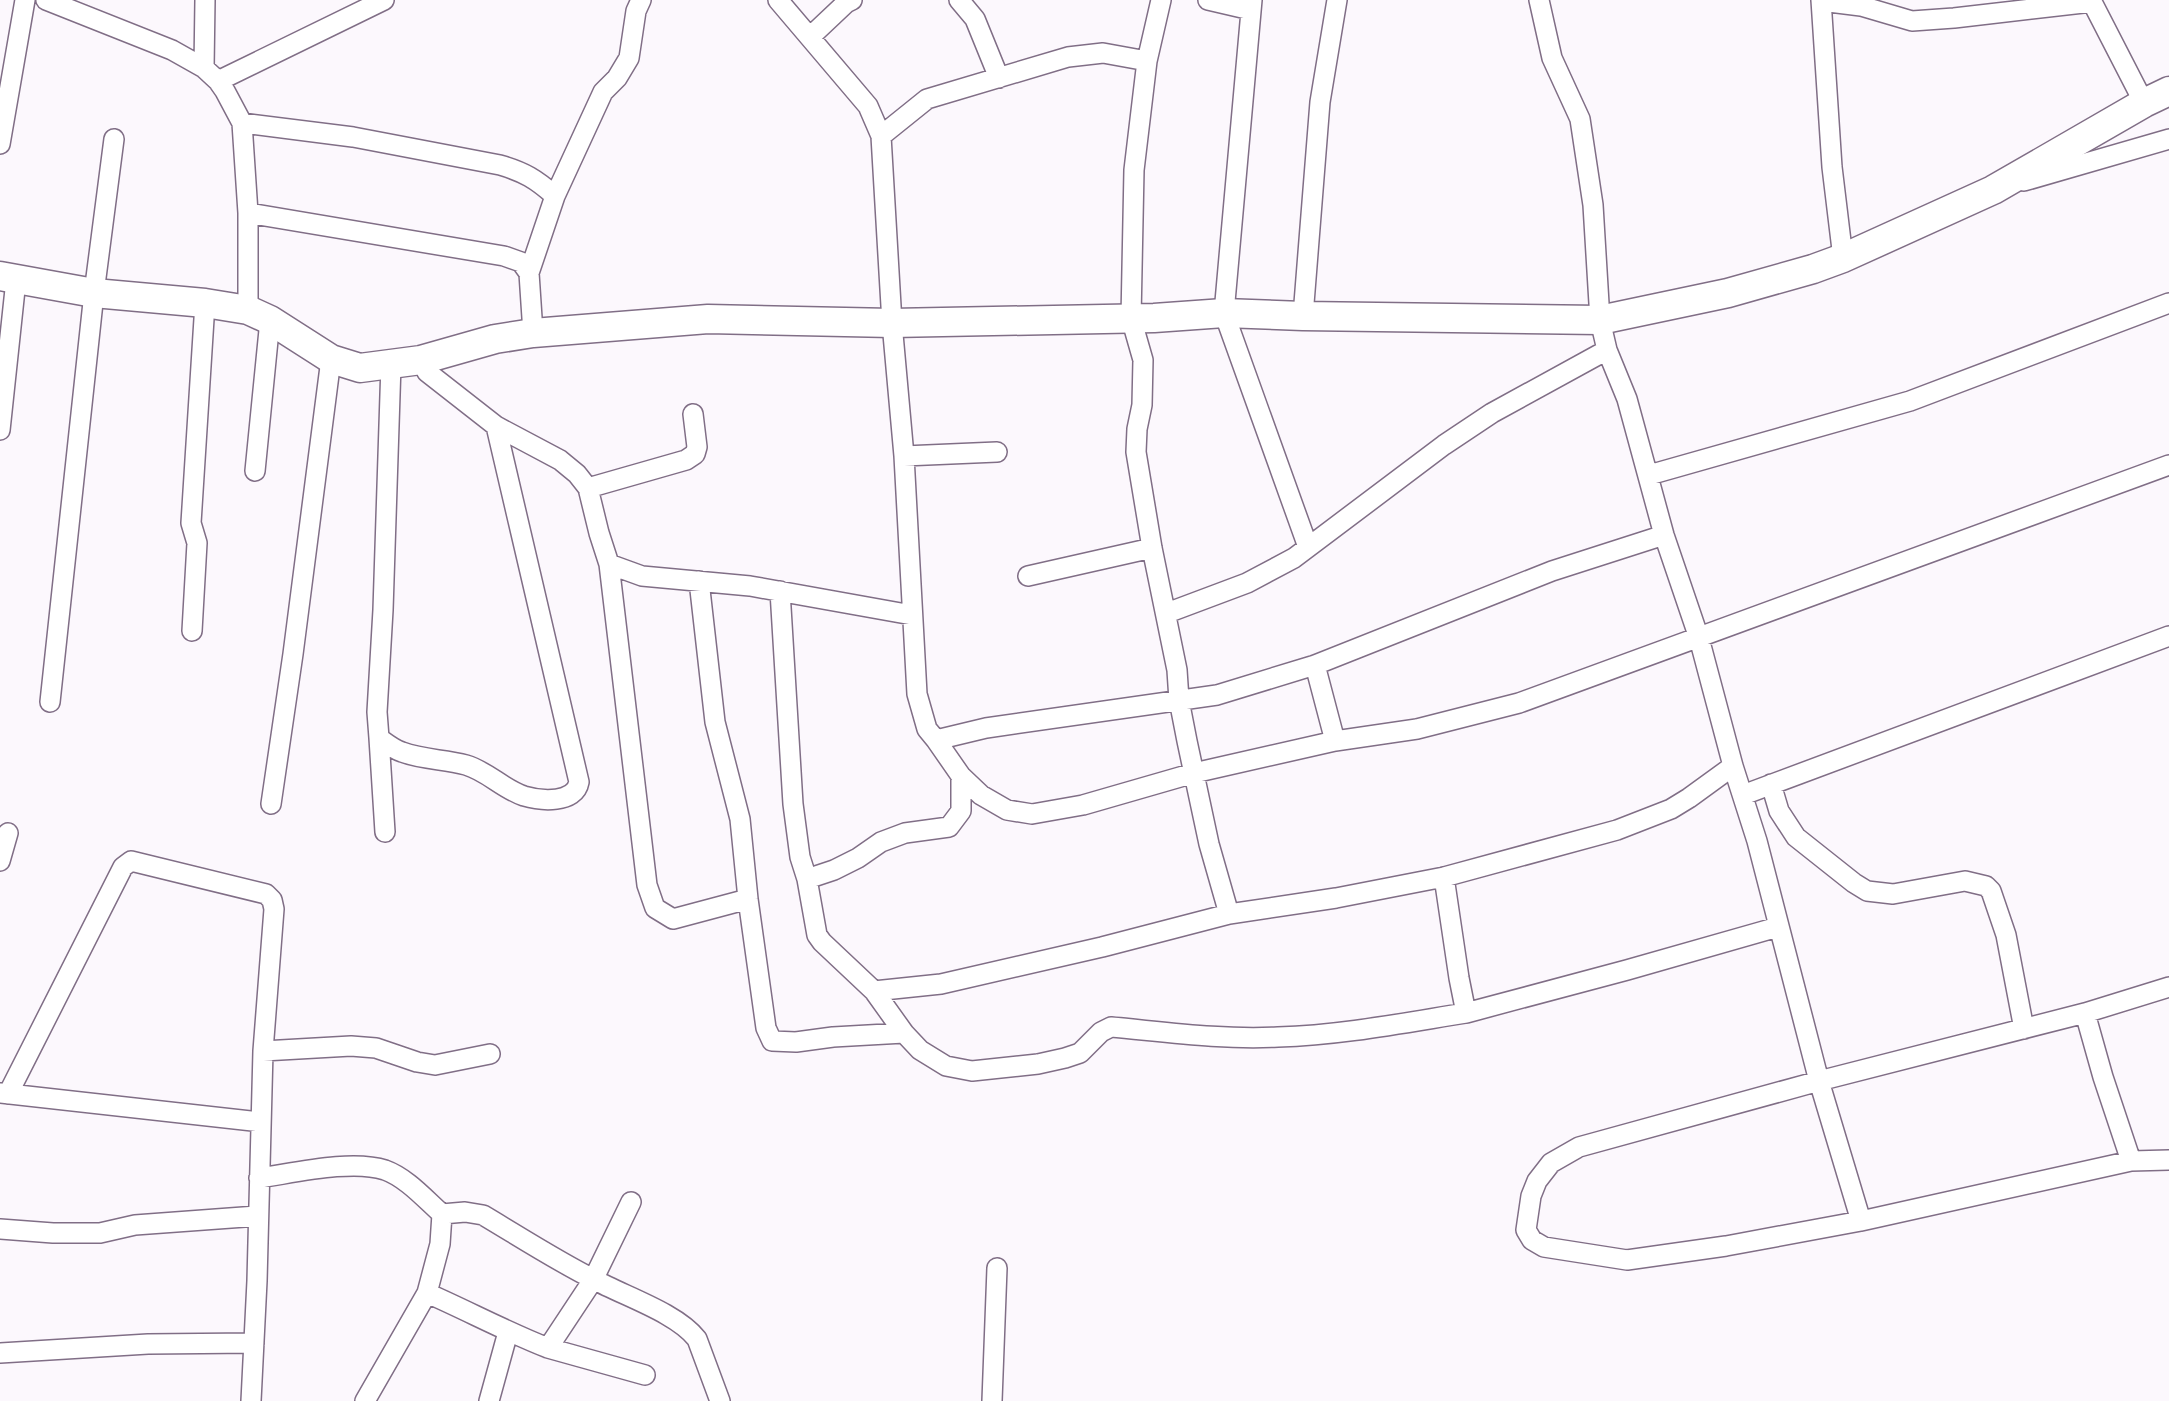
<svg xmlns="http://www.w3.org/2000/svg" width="2169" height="1401" font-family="Raleway,sans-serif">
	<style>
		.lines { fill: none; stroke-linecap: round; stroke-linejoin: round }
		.street-casing { stroke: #806e86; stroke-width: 22 }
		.secondary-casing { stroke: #806e86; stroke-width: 31 }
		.street { stroke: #fff; stroke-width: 19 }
		.secondary { stroke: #fff; stroke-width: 28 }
	</style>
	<rect width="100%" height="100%" fill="#fcf8fd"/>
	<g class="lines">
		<g class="street-casing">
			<path id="street" d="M 46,0 L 172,50 L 204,68 L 218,81 L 225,91 L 242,123 L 248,213 L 248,310
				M 778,0 L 868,106 L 881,136 L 892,323 L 904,456 L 917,694 L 927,729 L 936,740 L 986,728 L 1217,695 L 1315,665 L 1552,571 L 1664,535
				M 959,0 L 975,19 L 999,78
				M 1161,0 L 1147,61 L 1134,170 L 1131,318 L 1143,360 L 1142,405 L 1137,429 L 1136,452 L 1152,548 L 1177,670 L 1179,700 L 1187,741 L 1209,844 L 1229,914
				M 1208,0 L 1251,10
				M 1252,0 L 1224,313 L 1308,547
				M 1539,0 L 1552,58 L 1580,119 L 1593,205 L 1600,320 L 1607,350 L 1627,399 L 1664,535 L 1699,638 L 1733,766 L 1757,841 L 1819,1081 L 1861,1221 L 2131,1161 L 2169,1160
				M 1821,0 L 1832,167 L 1843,258
				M 2091,0 L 2144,103
				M 1821,1 L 1861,6 L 1912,21 L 1954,18 L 2092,2
				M 810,37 L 846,3 L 852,0
				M 204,68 L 205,0
				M 218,81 L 384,0
				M 242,123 L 353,137 L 500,165 C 524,172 536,179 555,196
				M 881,136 L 927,99 L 1068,57 L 1103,53 L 1147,61
				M 0,144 L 25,0
				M 2024,181 L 2169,139
				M 248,213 L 504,256 L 521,262 L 529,273 L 533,333
				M 529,273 L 555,196 L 603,92 L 617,78 L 629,58 L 636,11 L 641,0
				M 1303,316 L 1320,102 L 1337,0
				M 421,360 L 427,372 L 496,426 L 560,460 L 577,474 L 588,488 L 599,533 L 609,564 L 647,885 L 655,908 L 673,919 L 748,899
				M 391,364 L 383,610 L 377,712 L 379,738 C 386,743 393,749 402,752 C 423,760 445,759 466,765 C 487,771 503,789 524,796 C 541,801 575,804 579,782 L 496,426
				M 0,430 L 16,280
				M 904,456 L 997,452
				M 255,471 L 270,320
				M 1649,475 L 1910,401 L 2169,303
				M 588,488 L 686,460 L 695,454 L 697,447 L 693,414
				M 609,564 L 642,576 L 750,586 L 912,615
				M 1028,576 L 1152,548
				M 699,581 L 715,722 L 740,819 L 748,899 L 766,1028 L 772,1041 L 796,1042 L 833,1037 L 904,1033
				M 780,591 L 793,804 L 800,857 L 807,879 L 817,935 L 822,942 L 874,991 L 904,1033 L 920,1050 L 946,1066 L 972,1071 L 1038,1064 L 1065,1058 L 1080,1053 L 1101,1032 L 1111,1027 C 1166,1032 1223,1040 1278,1037 C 1342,1035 1403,1023 1466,1013
				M 1167,613 L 1247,583 L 1294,558 L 1444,445 L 1492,413 L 1607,350
				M 192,631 L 197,543 L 191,523 L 205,303
				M 1315,665 L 1335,741
				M 50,702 L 94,293 L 114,139
				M 379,738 L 385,832
				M 936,740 L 961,776 L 981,795 L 1007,810 L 1032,814 L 1083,805 L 1194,773 L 1335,741 L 1417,729 L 1519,703 L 2169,465
				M 1771,784 L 1779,811 L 1796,837 L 1854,883 L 1867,891 L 1893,894 L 1965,881 L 1986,886 L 1991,891 L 2006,935 L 2024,1029
				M 1743,795 L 2169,636
				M 271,804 L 293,654 L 331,359
				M 0,861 L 8,833
				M 1444,877 L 1459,978 L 1466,1013 L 1627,970 L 1778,927
				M 807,879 L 834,870 L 858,858 L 881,842 L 905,833 L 949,827 L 961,811 L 961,776
				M 874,991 L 941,984 L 1102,947 L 1229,914 L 1336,898 L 1444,877 L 1617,830 L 1671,809 L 1689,798 L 1733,766
				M 2085,1013 L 2103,1077 L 2131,1161
				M 263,1051 L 351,1046 L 376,1048 L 417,1062 L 435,1065 L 490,1054
				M 0,1093 L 260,1122
				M 8,1094 L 123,867 L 131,861 L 266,894 L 272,900 L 274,909 L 263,1051 L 257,1281 L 251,1401
				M 259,1178 C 294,1173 352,1159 385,1170 C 407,1178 425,1199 442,1214 L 440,1244 L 427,1293 L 365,1401
				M 442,1214 L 465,1212 L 483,1215 C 520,1237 557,1261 595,1280 C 624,1296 677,1313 697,1339 L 720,1401
				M 1861,1221 L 1726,1246 L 1627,1260 L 1544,1247 L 1532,1240 L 1526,1230 L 1531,1196 L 1537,1181 L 1551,1163 L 1579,1147 L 1819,1081 L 2085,1013 L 2169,987
				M 0,1229 L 53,1233 L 100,1233 L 135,1225 L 258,1216
				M 427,1293 C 468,1311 507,1332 548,1348 L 593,1280 L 631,1202
				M 548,1348 L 645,1375
				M 0,1353 L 148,1344 L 254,1343
				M 489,1401 L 508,1332
				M 992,1401 L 997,1268"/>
		</g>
		<g class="secondary-casing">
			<path id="secondary" d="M 0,276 L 94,293 L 205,303 L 248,310 L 270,320 L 331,359 L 360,368 L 421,360 L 495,339 L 533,333 L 708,319 L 892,323 L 1154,318 L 1224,313 L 1303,316 L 1600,320 L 1728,293 L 1813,269 L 1843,258 L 1993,190 L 2144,103 L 2169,91"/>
		</g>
		<use href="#street" class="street"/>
		<use href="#secondary" class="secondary"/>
	</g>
</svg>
